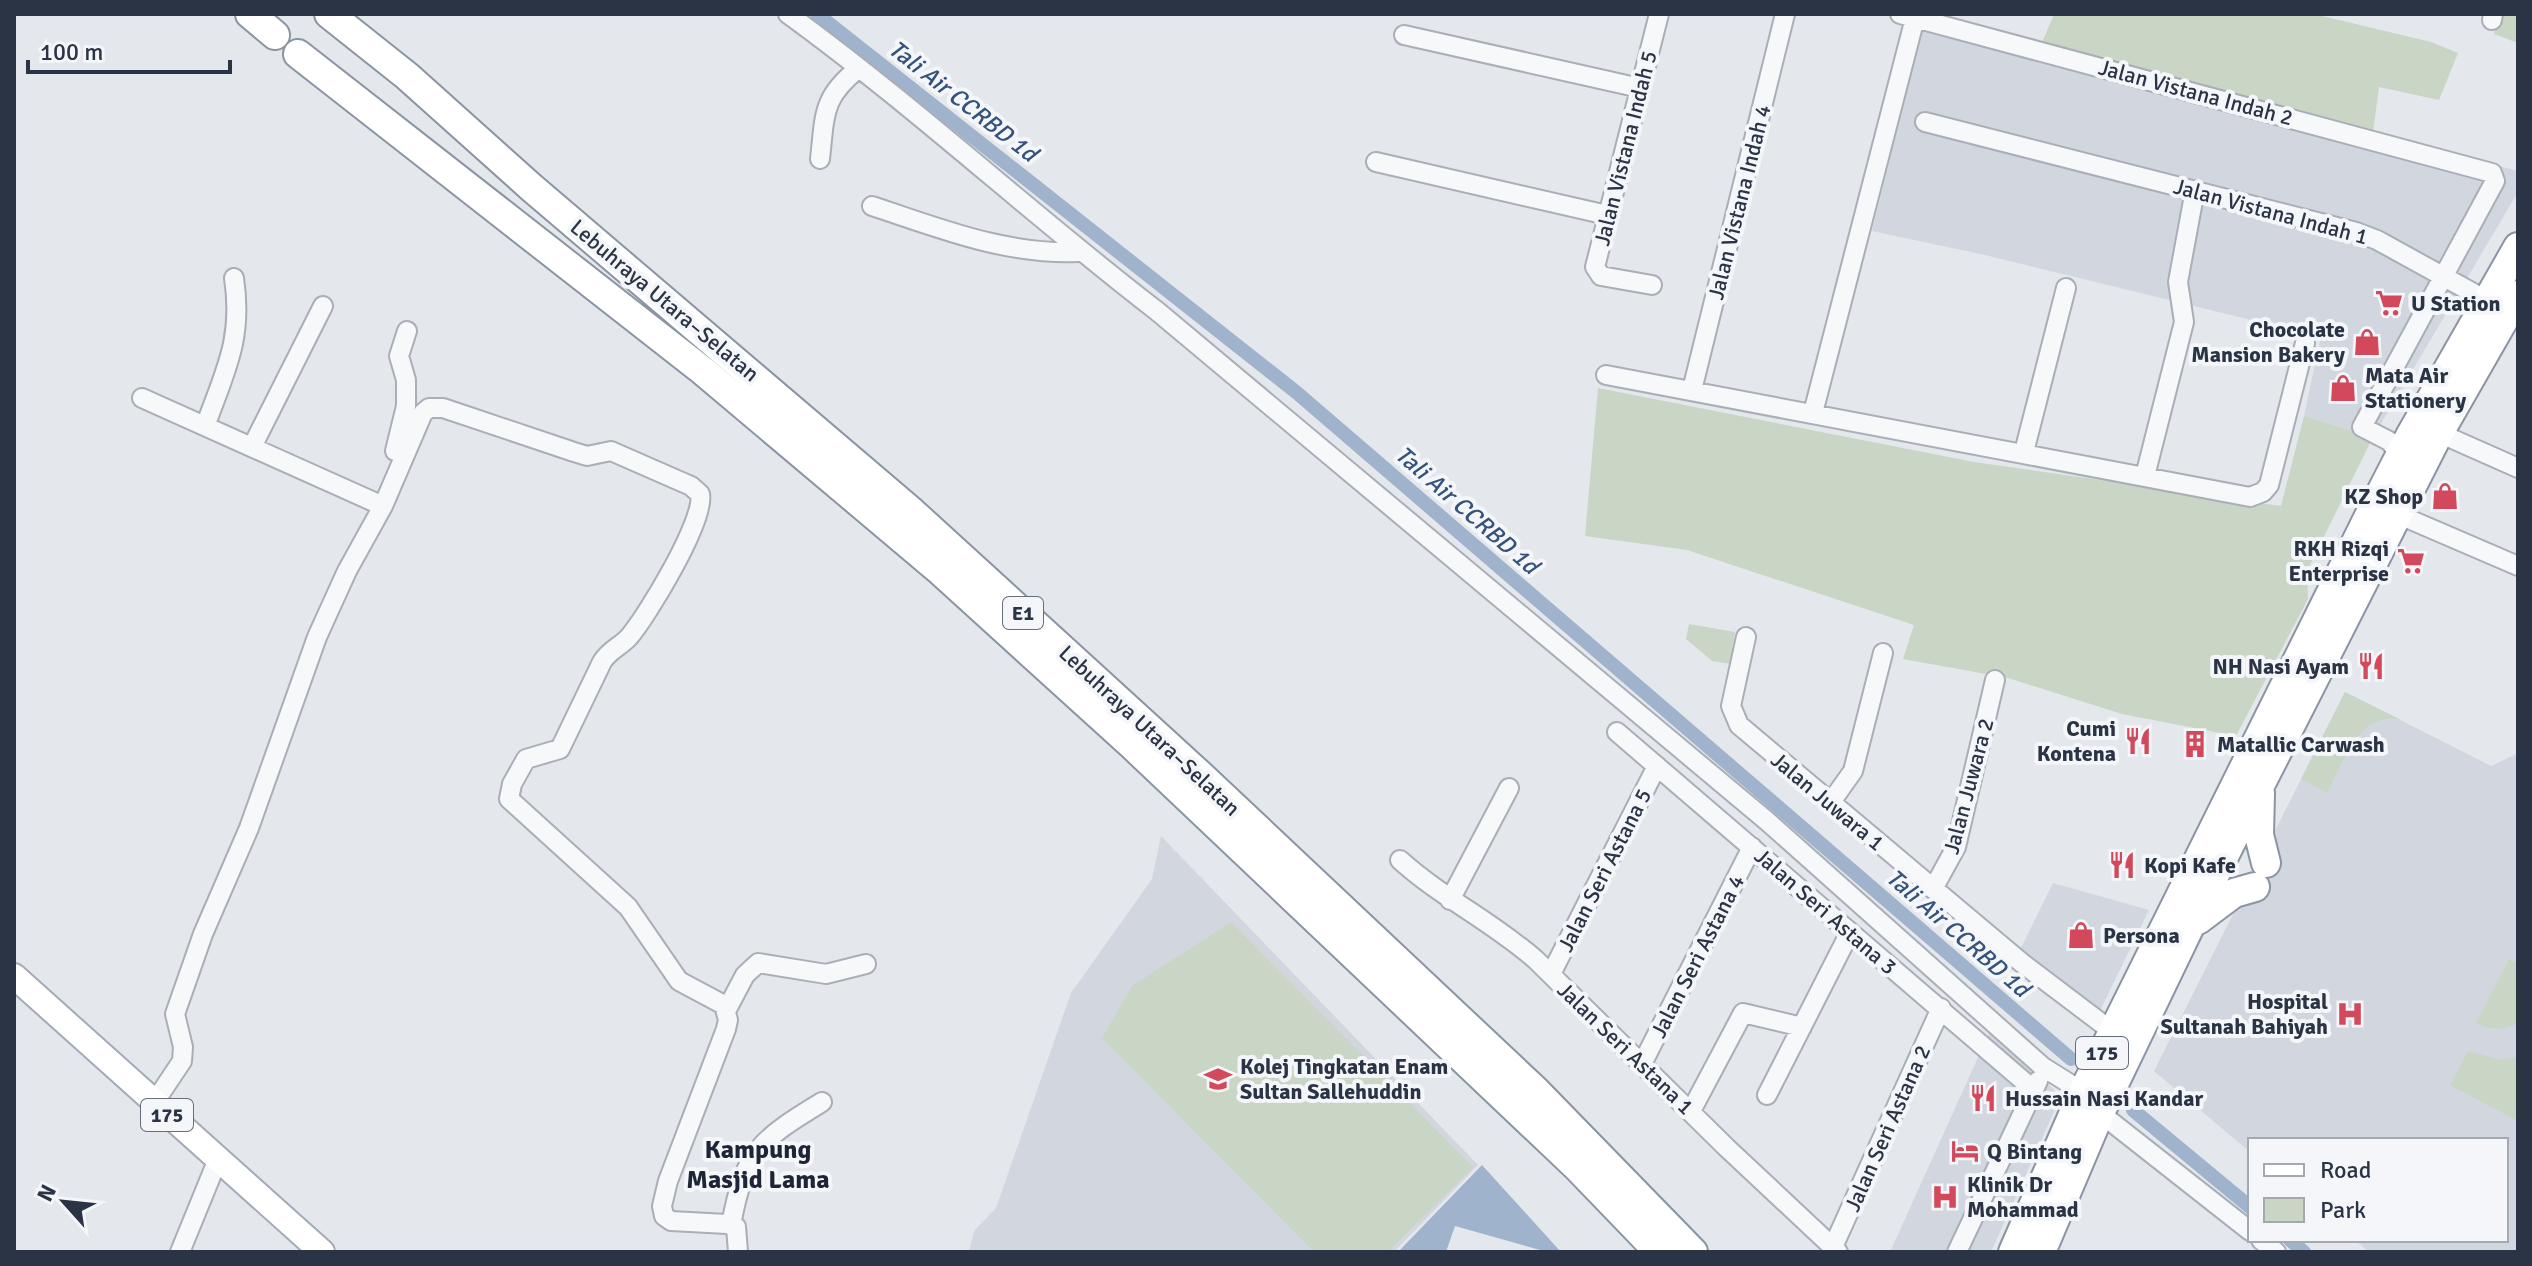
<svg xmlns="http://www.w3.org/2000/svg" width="2532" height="1266" font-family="Signika,sans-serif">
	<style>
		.built { fill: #d2d6de }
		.green { fill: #c9d6c5 }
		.water { fill: #9fb4cc }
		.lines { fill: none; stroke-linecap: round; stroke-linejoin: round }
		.canal { stroke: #9fb4cc; stroke-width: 14 }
		.minor-casing { stroke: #a9aeb7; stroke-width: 22 }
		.major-casing { stroke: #a3abb8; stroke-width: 28 }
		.highway-casing { stroke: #8b94a3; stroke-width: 32 }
		.minor { stroke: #f7f8fa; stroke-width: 18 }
		.major { stroke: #fff; stroke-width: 24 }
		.highway { stroke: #fff; stroke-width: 28 }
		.labels { text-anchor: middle; stroke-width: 8; stroke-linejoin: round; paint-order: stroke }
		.shield { fill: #f4f6f9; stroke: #676e7b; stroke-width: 2 }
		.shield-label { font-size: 20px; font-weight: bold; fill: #2b3445 }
		.street-label { font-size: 22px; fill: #2b3445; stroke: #f4f6f9 }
		.poi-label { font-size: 22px; font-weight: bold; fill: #2b3445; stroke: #f4f6f9; text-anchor: start }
		.water-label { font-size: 24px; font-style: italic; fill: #34527a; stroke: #f4f6f9 }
		.quarter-label { font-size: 26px; font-weight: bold; fill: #1d2536; stroke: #f4f6f9 }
	</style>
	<rect width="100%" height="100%" fill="#e4e7ec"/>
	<path class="built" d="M 1926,15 L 2518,171 L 2518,192 L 2373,437 L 2304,416 L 2321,337 L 1985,255 L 1872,231 Z
		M 2345,692 L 2491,766 L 2518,753 L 2518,1252 L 2369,1252 L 2355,1240 L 2506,1240 L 2506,1140 L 2250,1140 L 2250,1152 L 2154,1071 Z
		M 1161,836 L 1478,1165 L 1394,1252 L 969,1252 L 974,1231 L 996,1208 L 1071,993 L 1152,879 Z
		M 2053,883 L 2149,910 L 2093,1025 L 2013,964 Z
		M 1990,1031 L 2061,1096 L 1991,1252 L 1890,1252 Z"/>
	<path class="green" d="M 2054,14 L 2314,14 L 2431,42 L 2458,53 L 2439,100 L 2379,87 L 2373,132 L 2041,45 Z
		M 2499,14 L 2518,14 L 2518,43 L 2494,34 Z
		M 1598,388 L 1974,462 L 2281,506 L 2304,416 L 2373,437 L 2307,571 L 2308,599 L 2236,736 L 2122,714 L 2008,678 L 1903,659 L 1914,625 L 1687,550 L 1585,536 Z
		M 1689,624 L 1735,632 L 1730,664 L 1712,661 L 1686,639 Z
		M 2345,692 L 2401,720 C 2358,710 2344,762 2327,793 L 2301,779 Z
		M 1231,922 L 1473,1167 L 1388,1252 L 1314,1252 L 1102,1038 L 1132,986 Z
		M 2509,959 L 2518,964 L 2518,1023 C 2503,1031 2491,1030 2476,1023 Z
		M 2468,1051 L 2500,1060 L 2518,1058 L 2518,1121 L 2450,1085 Z"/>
	<path class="water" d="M 1482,1165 L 1561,1252 L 1547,1252 L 1455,1226 L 1446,1252 L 1398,1252 Z"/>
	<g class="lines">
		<path class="canal" d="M 817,14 L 1296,392 L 2071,1059
			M 2133,1110 L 2250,1207
			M 2290,1240 L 2304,1252"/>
		<g class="minor-casing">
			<path id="minor" d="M 788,14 C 916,107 1032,215 1157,311 L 1767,821 L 2043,1067 L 2083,1092
				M 1900,14 L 2492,173 L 2495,181 L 2362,427 L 2389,441 L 2401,455
				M 2492,20 L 2493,14
				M 1404,35 L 1640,88
				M 1925,122 L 2356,232 L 2377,240 L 2486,300
				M 820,159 C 825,114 822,97 859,68
				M 1376,162 L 1607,215
				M 872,206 C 939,228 1005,255 1078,252
				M 1652,285 L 1601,276 L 1595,267 L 1659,14
				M 1606,375 L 2250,497 L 2263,492 L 2269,485 L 2305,343
				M 1692,390 L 1785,14
				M 142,398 L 383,506
				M 1813,413 L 1915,18
				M 206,424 C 226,369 243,338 234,278
				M 2439,433 L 2518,468
				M 253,445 L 323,306
				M 395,451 L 406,406 L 406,380 L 399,356 L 407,331
				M 2024,452 L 2066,288
				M 2145,476 L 2184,322 L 2178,282 L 2195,190
				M 2397,514 L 2518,566
				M 1746,637 L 1731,706 L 1739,725 L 2022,963 L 2113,1032
				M 1617,732 L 2034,1090
				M 1831,802 L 1853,771 L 1883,653
				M 1400,860 C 1442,898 1493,922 1536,960 L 1727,1148 L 1838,1252
				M 1933,889 L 1956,847 L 1995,680
				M 1450,900 L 1509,788
				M 1551,974 L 1657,766
				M 726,1011 L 745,975 L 758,963 L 826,974 L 866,964
				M 1642,1064 L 1752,847
				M 1767,1095 L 1850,932
				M 154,1103 L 182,1061 L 183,1047 L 175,1014 L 203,934 L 249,828 L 317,637 L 347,571 L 383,506 L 423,413 L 429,408 L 443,408 L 574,452 L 587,456 L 611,451 L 691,486 L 700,494 C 706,519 647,616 629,637 C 620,647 609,650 602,662 L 560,749 L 526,759 L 512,784 L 509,799 L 628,907 L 679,981 L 724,1005 L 728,1020 L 726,1029 L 668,1181 L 662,1206 L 664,1216 L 671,1221 L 727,1224 L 736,1227 L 738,1252
				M 1691,1111 L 1743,1013 L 1802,1027
				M 2100,1113 L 2250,1231
				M 731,1225 C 745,1150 760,1140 822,1102
				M 2261,1240 L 2276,1252
				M 1833,1247 L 1941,1008
				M 180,1252 L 218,1159
				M 1957,1252 L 2038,1081"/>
		</g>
		<g class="major-casing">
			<path id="major" d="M 14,976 L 322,1252"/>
		</g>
		<g class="highway-casing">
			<path id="highway" d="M 250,14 L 275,35
				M 329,14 L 407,76 L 532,188 L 912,512 L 1197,772 L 1536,1091 L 1693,1252
				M 298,54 L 703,371 L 938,569 L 1133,746 L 1577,1167 L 1659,1252
				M 2260,793 L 2259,835 L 2266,863
				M 2198,920 L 2234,893 L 2255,887
				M 2013,1252 L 2083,1092 L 2372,510 L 2410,436 L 2518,247
				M 2041,1252 L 2100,1113 L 2218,868 L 2439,433 L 2518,295"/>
		</g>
		<use href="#minor" class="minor"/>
		<use href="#major" class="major"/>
		<use href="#highway" class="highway"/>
	</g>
	<defs>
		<g id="supermarket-bare" transform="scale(2.16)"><path d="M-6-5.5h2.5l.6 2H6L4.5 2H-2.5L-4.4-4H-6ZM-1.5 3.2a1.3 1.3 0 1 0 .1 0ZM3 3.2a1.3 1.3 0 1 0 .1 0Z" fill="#d1495b" stroke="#f4f6f9" stroke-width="2.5" paint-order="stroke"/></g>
		<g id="shop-bare" transform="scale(2.16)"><path d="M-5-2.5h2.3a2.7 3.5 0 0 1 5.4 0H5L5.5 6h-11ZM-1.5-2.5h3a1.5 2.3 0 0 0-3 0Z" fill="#d1495b" stroke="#f4f6f9" stroke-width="2.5" paint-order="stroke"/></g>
		<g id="restaurant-bare" transform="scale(2.16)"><path d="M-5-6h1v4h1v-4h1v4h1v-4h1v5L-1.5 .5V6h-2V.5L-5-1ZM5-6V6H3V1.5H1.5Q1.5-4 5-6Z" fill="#d1495b" stroke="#f4f6f9" stroke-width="2.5" paint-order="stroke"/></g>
		<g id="building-bare" transform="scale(2.16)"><path d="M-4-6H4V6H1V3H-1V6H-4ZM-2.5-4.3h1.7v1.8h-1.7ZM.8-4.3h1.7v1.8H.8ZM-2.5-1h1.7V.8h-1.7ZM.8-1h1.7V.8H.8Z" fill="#d1495b" stroke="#f4f6f9" stroke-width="2.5" paint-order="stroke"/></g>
		<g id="hospital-bare" transform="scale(2.16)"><path d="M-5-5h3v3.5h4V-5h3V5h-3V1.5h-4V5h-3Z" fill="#d1495b" stroke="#f4f6f9" stroke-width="2.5" paint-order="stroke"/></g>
		<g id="school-bare" transform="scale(2.16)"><path d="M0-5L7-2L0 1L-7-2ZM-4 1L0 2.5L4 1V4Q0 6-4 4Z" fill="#d1495b" stroke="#f4f6f9" stroke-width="2.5" paint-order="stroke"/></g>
		<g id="hotel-bare" transform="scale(2.16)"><path d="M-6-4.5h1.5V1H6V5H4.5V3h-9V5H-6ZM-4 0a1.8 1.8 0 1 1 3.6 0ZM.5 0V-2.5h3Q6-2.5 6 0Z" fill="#d1495b" stroke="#f4f6f9" stroke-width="2.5" paint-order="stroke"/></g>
	</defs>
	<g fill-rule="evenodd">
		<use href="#supermarket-bare" x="2389" y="303"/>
		<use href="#shop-bare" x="2367" y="342"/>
		<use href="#shop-bare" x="2343" y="388"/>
		<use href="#shop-bare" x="2445" y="496"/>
		<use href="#supermarket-bare" x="2411" y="561"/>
		<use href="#restaurant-bare" x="2371" y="666"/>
		<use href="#restaurant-bare" x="2138" y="741"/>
		<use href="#building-bare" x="2195" y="744"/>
		<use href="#restaurant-bare" x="2122" y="865"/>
		<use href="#shop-bare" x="2081" y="935"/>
		<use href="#hospital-bare" x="2350" y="1014"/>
		<use href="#school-bare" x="1218" y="1079"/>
		<use href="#restaurant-bare" x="1983" y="1098"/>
		<use href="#hotel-bare" x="1965" y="1151"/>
		<use href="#hospital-bare" x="1945" y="1197"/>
	</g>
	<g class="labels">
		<g class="shield">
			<rect x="1003" y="597" width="40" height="32" rx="6"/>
			<rect x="2076" y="1037" width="52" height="32" rx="6"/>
			<rect x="141" y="1099" width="52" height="32" rx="6"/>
		</g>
		<g class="shield-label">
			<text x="1023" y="620">E1</text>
			<text x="2102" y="1060">175</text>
			<text x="167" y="1122">175</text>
		</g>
		<g class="street-label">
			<text transform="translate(2196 92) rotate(15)" y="8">Jalan Vistana Indah 2</text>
			<text transform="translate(1625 148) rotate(-76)" y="8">Jalan Vistana Indah 5</text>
			<text transform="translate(1739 202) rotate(-76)" y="8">Jalan Vistana Indah 4</text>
			<text transform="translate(2271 211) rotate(15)" y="8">Jalan Vistana Indah 1</text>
			<text transform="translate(665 300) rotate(40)" y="8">Lebuhraya Utara–Selatan</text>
			<text transform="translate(1150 730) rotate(43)" y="8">Lebuhraya Utara–Selatan</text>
			<text transform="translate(1968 786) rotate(-75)" y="8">Jalan Juwara 2</text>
			<text transform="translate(1828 801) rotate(40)" y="8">Jalan Juwara 1</text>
			<text transform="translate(1604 870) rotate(-63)" y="8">Jalan Seri Astana 5</text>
			<text transform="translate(1826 911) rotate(41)" y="8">Jalan Seri Astana 3</text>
			<text transform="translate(1697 956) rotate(-63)" y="8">Jalan Seri Astana 4</text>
			<text transform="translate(1626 1048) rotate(44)" y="8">Jalan Seri Astana 1</text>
			<text transform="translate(1887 1128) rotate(-66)" y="8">Jalan Seri Astana 2</text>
		</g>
		<g class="poi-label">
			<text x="2411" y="311">U Station</text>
			<text x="2345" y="337" text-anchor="end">Chocolate<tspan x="2345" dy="25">Mansion Bakery</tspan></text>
			<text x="2365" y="383">Mata Air<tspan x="2365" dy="25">Stationery</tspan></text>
			<text x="2423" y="504" text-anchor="end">KZ Shop</text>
			<text x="2389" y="556" text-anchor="end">RKH Rizqi<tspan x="2389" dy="25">Enterprise</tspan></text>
			<text x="2349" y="674" text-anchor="end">NH Nasi Ayam</text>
			<text x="2116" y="736" text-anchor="end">Cumi<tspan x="2116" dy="25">Kontena</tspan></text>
			<text x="2217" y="752">Matallic Carwash</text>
			<text x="2144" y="873">Kopi Kafe</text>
			<text x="2103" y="943">Persona</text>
			<text x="2328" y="1009" text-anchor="end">Hospital<tspan x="2328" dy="25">Sultanah Bahiyah</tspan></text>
			<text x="1240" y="1074">Kolej Tingkatan Enam<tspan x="1240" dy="25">Sultan Sallehuddin</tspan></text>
			<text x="2005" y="1106">Hussain Nasi Kandar</text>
			<text x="1987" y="1159">Q Bintang</text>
			<text x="1967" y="1192">Klinik Dr<tspan x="1967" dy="25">Mohammad</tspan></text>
		</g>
		<g class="water-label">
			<text transform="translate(963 101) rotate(38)" y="8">Tali Air CCRBD 1d</text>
			<text transform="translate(1467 510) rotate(41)" y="8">Tali Air CCRBD 1d</text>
			<text transform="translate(1958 933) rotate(41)" y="8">Tali Air CCRBD 1d</text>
		</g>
		<g class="quarter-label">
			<text x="758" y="1158">Kampung<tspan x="758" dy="30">Masjid Lama</tspan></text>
		</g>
	</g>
	<rect width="2532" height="1266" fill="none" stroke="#2b3445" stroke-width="32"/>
	<rect x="2248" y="1138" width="260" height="104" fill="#f4f6f9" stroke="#a4a8b1" stroke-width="2"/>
	<rect x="2264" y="1164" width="40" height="12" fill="#ffffff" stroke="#a4a8b1" stroke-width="2"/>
	<text x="2320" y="1178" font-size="24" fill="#2b3445">Road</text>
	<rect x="2264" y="1198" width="40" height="24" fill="#c9d6c5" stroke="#a4a8b1" stroke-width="2"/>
	<text x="2320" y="1218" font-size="24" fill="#2b3445">Park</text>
	<g transform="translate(64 1202) rotate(297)" stroke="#f4f6f9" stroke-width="6" paint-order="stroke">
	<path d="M0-6L14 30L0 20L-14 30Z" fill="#2b3445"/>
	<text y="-12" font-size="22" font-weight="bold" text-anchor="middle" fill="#2b3445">N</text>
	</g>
	<path d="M28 60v12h202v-12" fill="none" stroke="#2b3445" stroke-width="4"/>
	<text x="40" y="60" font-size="24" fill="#2b3445" stroke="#f4f6f9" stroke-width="6" paint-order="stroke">100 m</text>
</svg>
